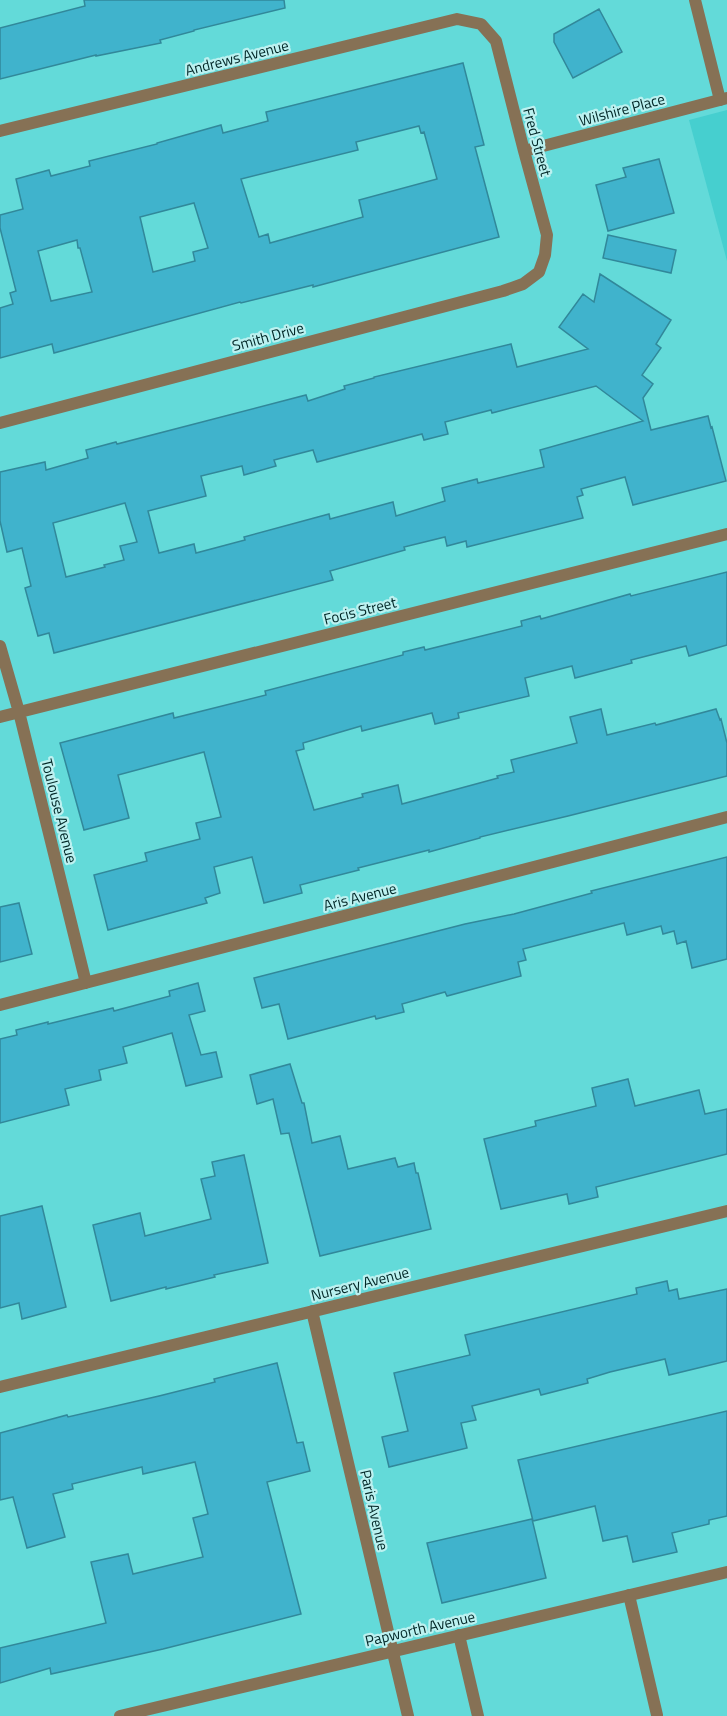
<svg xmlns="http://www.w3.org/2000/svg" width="727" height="1716" font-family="'Titillium Web',sans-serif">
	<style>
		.built { fill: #46cfcf }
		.building { fill: #40b3cc; stroke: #31889a; stroke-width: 1.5; fill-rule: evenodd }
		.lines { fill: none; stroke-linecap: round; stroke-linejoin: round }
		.lane { stroke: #867155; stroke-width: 12 }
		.street { stroke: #867155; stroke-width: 12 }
		.labels { text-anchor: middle; stroke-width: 4.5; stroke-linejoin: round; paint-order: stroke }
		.street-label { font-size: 15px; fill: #002626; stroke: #bcf1f0 }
	</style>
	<rect width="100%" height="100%" fill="#63dad9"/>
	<path class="built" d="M 727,110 L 727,261 L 689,120 Z"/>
	<path class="building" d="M 84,0 L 284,0 L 285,8 L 194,30 L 194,31 L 160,40 L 161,43 L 96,56 L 96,55 L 0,79 L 0,28 L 85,6 Z
		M 599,9 L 622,52 L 573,78 L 554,42 L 554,34 Z
		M 463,63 L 484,145 L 475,147 L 499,237 L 313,287 L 313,285 L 241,303 L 240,302 L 54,353 L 52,344 L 0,358 L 0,308 L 13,304 L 10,293 L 16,291 L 0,228 L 0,215 L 23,209 L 16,179 L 49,170 L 51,176 L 90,166 L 89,161 L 157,144 L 157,143 L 221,125 L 223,133 L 268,121 L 266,112 ZM 419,126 L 421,133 L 424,132 L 437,179 L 359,200 L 363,217 L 270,243 L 268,234 L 259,237 L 241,179 L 358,150 L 356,142 ZM 194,203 L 208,248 L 193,252 L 195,261 L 153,272 L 140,217 ZM 77,240 L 78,248 L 80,248 L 92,292 L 51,301 L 38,251 Z
		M 659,159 L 674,213 L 608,231 L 596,185 L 626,177 L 623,168 Z
		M 608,235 L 676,250 L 671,273 L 603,258 Z
		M 600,274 L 671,320 L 656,344 L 661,348 L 642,375 L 653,384 L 643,398 L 651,430 L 708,416 L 711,428 L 712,427 L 726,481 L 633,505 L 625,477 L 581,489 L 583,495 L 577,497 L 583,518 L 467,547 L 466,541 L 447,546 L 445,537 L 404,547 L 405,550 L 330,571 L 333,580 L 54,653 L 49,633 L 38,636 L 25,588 L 31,586 L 22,548 L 7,552 L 0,521 L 0,472 L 45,462 L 46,470 L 88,458 L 86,450 L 116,442 L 117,444 L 306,395 L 308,401 L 345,389 L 344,386 L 374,378 L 374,377 L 511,344 L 517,367 L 588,349 L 559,327 L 583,294 L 594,302 ZM 596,386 L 643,421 L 540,450 L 544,467 L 478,483 L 477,479 L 442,488 L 445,501 L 396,516 L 393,502 L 330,519 L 329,514 L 244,537 L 245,540 L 196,553 L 194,544 L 159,553 L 148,511 L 206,496 L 201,476 L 242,466 L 244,475 L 276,466 L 274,460 L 313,450 L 317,462 L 422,434 L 424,440 L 448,434 L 445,422 L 491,410 L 492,413 ZM 125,503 L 137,542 L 120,546 L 124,560 L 104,565 L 105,567 L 66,577 L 53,523 Z
		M 727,572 L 727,645 L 689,656 L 686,646 L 631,660 L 632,663 L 575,678 L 572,666 L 525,678 L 529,696 L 458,713 L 459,718 L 435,724 L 432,713 L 362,731 L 361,726 L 303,743 L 304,749 L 296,751 L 314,810 L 363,797 L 362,794 L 398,785 L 402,804 L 498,778 L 497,776 L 514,772 L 511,760 L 577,743 L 570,717 L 601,709 L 607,735 L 655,723 L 656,725 L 716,709 L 720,720 L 721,719 L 727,743 L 727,776 L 568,816 L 480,837 L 480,838 L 429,852 L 429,850 L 358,868 L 359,870 L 300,885 L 302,893 L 264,903 L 252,857 L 214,867 L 220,893 L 205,898 L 207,903 L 108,930 L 94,875 L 147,861 L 145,853 L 200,839 L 196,823 L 221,817 L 204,752 L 118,775 L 129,818 L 84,830 L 60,743 L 173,713 L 174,718 L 266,695 L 265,691 L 403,655 L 403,652 L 424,647 L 425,650 L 522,626 L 521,621 L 540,616 L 541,619 L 630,594 L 631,596 Z
		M 727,857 L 727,959 L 692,968 L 686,941 L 677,944 L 674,931 L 663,934 L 661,926 L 627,935 L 624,923 L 523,949 L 526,960 L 518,962 L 521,976 L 447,996 L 445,992 L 402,1004 L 404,1012 L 376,1019 L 375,1016 L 288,1039 L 279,1004 L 262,1008 L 254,978 L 465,924 L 514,914 L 592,893 L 591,891 Z
		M 19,903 L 32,954 L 0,962 L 0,907 Z
		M 198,983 L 205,1011 L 189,1015 L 201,1055 L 216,1052 L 222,1077 L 186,1086 L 172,1033 L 123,1047 L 127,1063 L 99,1070 L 101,1080 L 65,1089 L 69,1105 L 0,1123 L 0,1039 L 17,1035 L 16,1030 L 48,1022 L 48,1024 L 113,1008 L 114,1011 L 170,996 L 169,991 Z
		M 290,1064 L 302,1103 L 304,1103 L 312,1143 L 340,1136 L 348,1169 L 395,1158 L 398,1167 L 414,1163 L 416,1173 L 418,1173 L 431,1229 L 320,1256 L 289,1133 L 281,1134 L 273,1099 L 257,1104 L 250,1075 Z
		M 628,1079 L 635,1106 L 699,1090 L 705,1114 L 727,1109 L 727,1154 L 596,1187 L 598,1197 L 569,1204 L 567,1194 L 501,1209 L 484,1139 L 536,1126 L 535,1121 L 596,1106 L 592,1088 Z
		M 244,1155 L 268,1263 L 214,1275 L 215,1277 L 166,1289 L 166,1287 L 111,1301 L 93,1225 L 140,1213 L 145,1236 L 211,1219 L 201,1179 L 215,1176 L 212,1162 Z
		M 42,1206 L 66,1307 L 22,1319 L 19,1303 L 0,1308 L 0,1216 Z
		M 667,1281 L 669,1291 L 677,1289 L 679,1299 L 727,1289 L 727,1361 L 669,1375 L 665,1359 L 610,1372 L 587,1379 L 588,1383 L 541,1395 L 539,1389 L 472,1406 L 476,1420 L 461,1423 L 467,1448 L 389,1467 L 382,1437 L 408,1431 L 394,1373 L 470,1355 L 465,1335 L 637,1294 L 636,1288 Z
		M 277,1363 L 297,1443 L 303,1442 L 310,1471 L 267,1482 L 301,1614 L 163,1649 L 51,1674 L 50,1668 L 0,1683 L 0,1648 L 106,1623 L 91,1562 L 128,1554 L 133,1574 L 203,1557 L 193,1518 L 208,1514 L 195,1462 L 143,1474 L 142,1467 L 72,1484 L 73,1489 L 53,1494 L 65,1537 L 27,1548 L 13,1497 L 0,1500 L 0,1433 L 67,1415 L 68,1417 L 159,1396 L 215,1382 L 214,1379 Z
		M 727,1411 L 727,1516 L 709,1520 L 709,1524 L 672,1533 L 677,1552 L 633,1562 L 627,1536 L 603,1541 L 595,1506 L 533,1521 L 518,1460 Z
		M 532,1519 L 546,1578 L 442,1603 L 427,1543 Z"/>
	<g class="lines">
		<path class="lane" d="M 695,0 L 720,100
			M 629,1595 L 657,1715
			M 459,1635 L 478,1716"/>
		<path class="street" d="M 0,131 L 457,19 L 481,24 L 496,41 L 524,151 L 547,235 L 545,255 L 539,272 L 523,284 L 503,291 L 0,423
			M 524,151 L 727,98
			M 0,646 L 19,712 L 86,983
			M 0,717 L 727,534
			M 0,1005 L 727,817
			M 312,1311 L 408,1716
			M 0,1387 L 727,1211
			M 120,1716 L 727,1572"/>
	</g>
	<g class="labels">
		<g class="street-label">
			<text transform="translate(237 58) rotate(-14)" y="5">Andrews Avenue</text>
			<text transform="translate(622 110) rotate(-15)" y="5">Wilshire Place</text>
			<text transform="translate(537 142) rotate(75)" y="5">Fred Street</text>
			<text transform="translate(268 337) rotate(-15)" y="5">Smith Drive</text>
			<text transform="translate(360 611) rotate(-14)" y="5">Focis Street</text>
			<text transform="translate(59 811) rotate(76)" y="5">Toulouse Avenue</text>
			<text transform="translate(360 897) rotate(-14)" y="5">Aris Avenue</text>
			<text transform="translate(360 1284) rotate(-14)" y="5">Nursery Avenue</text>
			<text transform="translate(374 1510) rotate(77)" y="5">Paris Avenue</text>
			<text transform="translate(420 1629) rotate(-13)" y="5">Papworth Avenue</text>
		</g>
	</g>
</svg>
